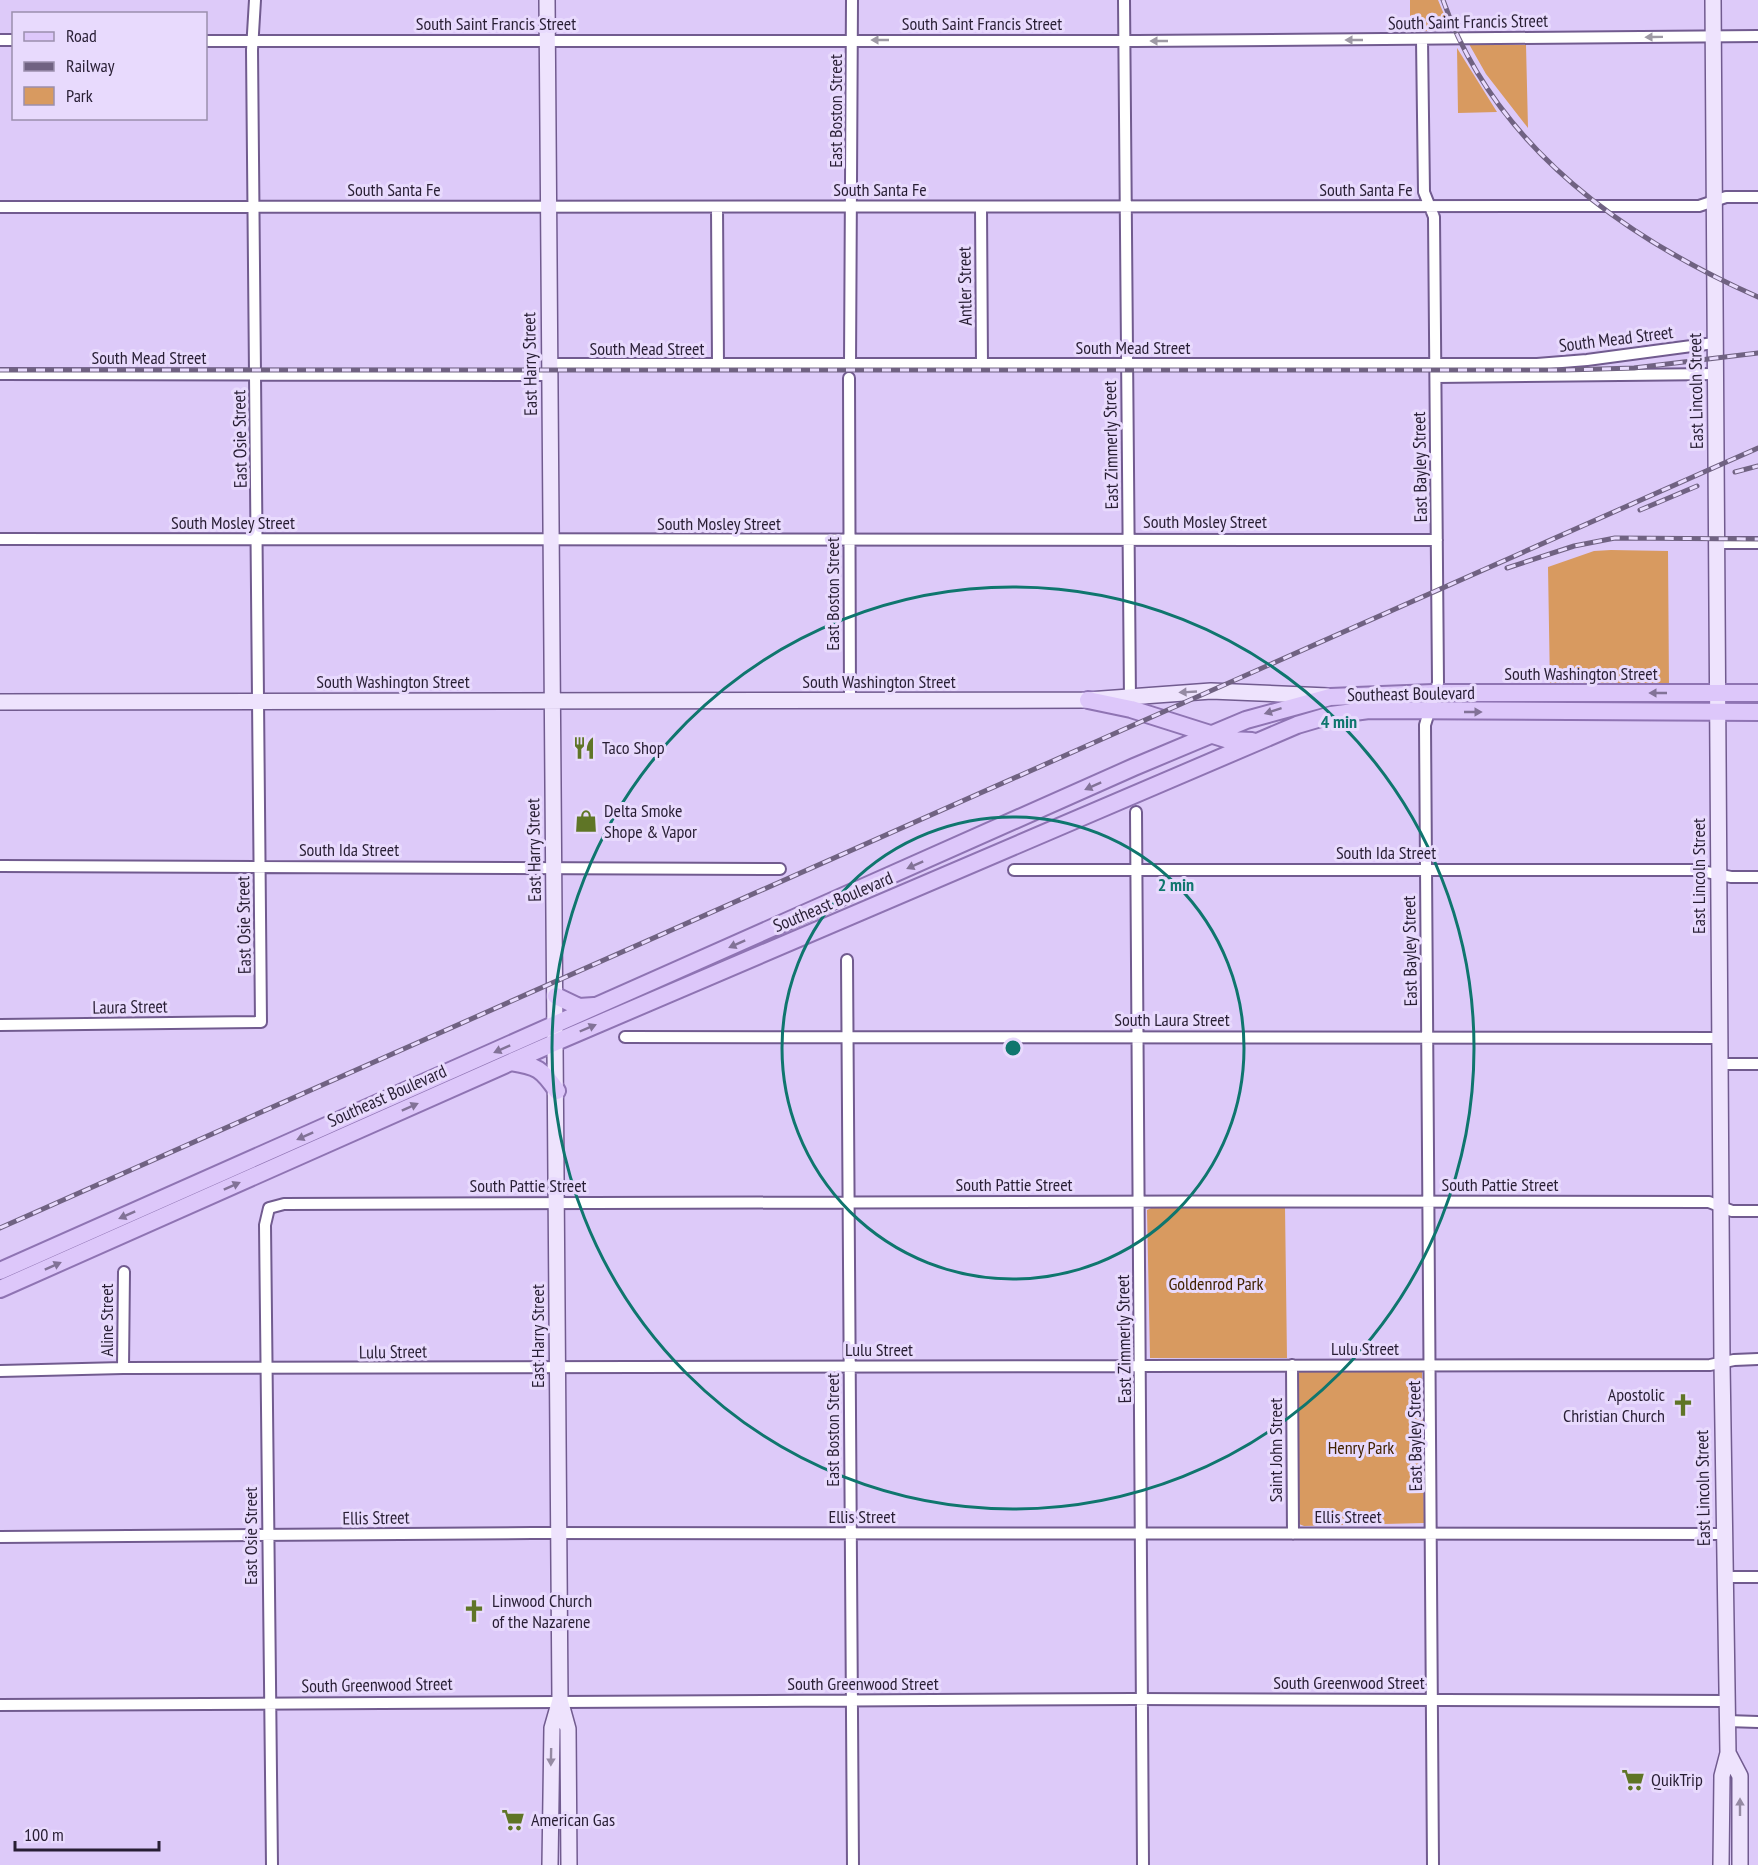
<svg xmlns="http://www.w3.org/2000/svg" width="1758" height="1865" font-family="'PT Sans Narrow',sans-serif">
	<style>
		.green { fill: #d89a60 }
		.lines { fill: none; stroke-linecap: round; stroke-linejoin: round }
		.street-casing { stroke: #715b8f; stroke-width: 14 }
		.secondary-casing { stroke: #715b8f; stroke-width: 18 }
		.primary-casing { stroke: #8f74b3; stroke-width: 20 }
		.street { stroke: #fff; stroke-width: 10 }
		.secondary { stroke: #eee3fd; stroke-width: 15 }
		.primary { stroke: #ddc7fa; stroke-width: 16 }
		.rail-casing { stroke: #706282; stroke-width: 5 }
		.rail { stroke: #e8dafd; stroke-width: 3; stroke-dasharray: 9; stroke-linecap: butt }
		.oneway { fill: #9e9aa4 }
		.oneway2 { fill: #958aa3 }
		.oneway3 { fill: #827297 }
		.ring { fill: none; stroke: #0f766e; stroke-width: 3 }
		.labels { text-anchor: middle; stroke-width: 6; stroke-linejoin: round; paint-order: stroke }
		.street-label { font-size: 18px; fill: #281e34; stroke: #e8dafd }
		.poi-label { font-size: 18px; fill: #281e34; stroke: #e8dafd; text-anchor: start }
		.park-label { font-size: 18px; fill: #412200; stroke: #e8dafd }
		.centre { fill: #0f766e; stroke: #e8dafd; stroke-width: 3 }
		.ring-label { font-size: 18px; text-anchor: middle; font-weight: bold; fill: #0f766e; stroke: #e8dafd; stroke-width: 6; stroke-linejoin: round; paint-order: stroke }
	</style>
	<rect width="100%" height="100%" fill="#ddcaf9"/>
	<path class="green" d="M 1410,0 L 1438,0 L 1451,31 L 1410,31 Z
		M 1469,44 L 1526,45 L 1528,128 L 1486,74 Z
		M 1457,48 L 1497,112 L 1458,113 Z
		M 1611,550 L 1668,551 L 1669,687 L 1550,687 L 1548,567 L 1594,551 Z
		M 1285,1207 L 1287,1358 L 1150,1358 L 1147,1210 L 1151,1208 Z
		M 1304,1371 L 1422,1372 L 1424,1523 L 1304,1526 L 1299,1524 L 1297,1378 L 1299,1372 Z"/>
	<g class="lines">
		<g class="street-casing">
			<path id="street" d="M 1124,0 L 1130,702
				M 0,40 L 14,40
				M 1422,40 L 1424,192 L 1434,217 L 1438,683 L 1425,725 L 1433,1865
				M 206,41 L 1137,41 L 1758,36
				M 0,207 L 1699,206 L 1726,197 L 1758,197
				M 717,207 L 718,365
				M 981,207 L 982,365
				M 550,364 L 1537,364 L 1587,360 L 1714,343
				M 850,365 L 852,0
				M 0,374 L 550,375
				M 1436,377 L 1716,374
				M 849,378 L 850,702
				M 0,539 L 1437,540
				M 1717,543 L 1758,543
				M 1136,812 L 1143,1865
				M 0,866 L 780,869
				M 1014,870 L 1697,870 L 1731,877 L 1758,877
				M 847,960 L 853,1865
				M 0,1025 L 261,1022 L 252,50 L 255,0
				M 625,1037 L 1719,1038
				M 1719,1064 L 1758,1064
				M 1292,1365 L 1293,1534
				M 123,1368 L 124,1272
				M 0,1371 L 123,1368 L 1710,1365 L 1734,1360 L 1758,1359
				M 0,1537 L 532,1533 L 1723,1534
				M 1724,1577 L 1758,1577
				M 0,1705 L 1134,1699 L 1727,1701
				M 1727,1721 L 1758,1722
				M 272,1865 L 265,1225 L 269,1208 L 284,1204 C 759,1201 1234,1201 1709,1202 L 1732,1211 L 1758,1211"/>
		</g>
		<g class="secondary-casing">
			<path id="secondary" d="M 547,0 L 560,1700 L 568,1729 L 569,1865
				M 1713,0 L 1722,1363 L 1728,1753 L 1722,1776 L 1721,1865
				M 0,702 L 1088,700 L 1211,691 L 1328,696
				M 1728,1753 L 1740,1776 L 1740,1865
				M 550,1865 L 552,1728 L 560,1700"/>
		</g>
		<g class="primary-casing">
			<path id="primary" d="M 1088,700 L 1131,709 L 1229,740 L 1252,741
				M 556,996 L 579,1007 L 594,1006
				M 511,1062 C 537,1066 542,1069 557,1091
				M 0,1271 L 1134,767 L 1246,720 L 1330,697 L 1433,693 L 1758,693
				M 0,1289 L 556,1042 L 1297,725 L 1331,715 L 1369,710 L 1758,712"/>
		</g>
		<use href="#street" class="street"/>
		<use href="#secondary" class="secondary"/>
		<use href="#primary" class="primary"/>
		<g class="rail-casing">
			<path id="rail" d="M 1443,0 C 1494,145 1623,237 1758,297
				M 0,370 L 1566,370 L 1634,368 L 1758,353
				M 1735,472 L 1758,466
				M 1640,510 L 1697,486
				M 1507,568 L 1574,546 L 1615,538 L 1758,539
				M 0,1228 L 1758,448"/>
		</g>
		<use href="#rail" class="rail"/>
	</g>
	<defs><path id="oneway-solid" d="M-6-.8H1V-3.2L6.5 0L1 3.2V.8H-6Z" transform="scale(1.5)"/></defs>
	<g class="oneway">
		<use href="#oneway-solid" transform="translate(1654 37) rotate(179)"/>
		<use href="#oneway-solid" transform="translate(880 40) rotate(-180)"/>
		<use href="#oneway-solid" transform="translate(1354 40) rotate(180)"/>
		<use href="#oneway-solid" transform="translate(1159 41) rotate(180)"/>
	</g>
	<g class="oneway2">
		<use href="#oneway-solid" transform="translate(1188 692) rotate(177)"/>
		<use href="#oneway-solid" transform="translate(551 1757) rotate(91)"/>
		<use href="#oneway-solid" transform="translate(1740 1807) rotate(-90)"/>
	</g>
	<g class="oneway3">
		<use href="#oneway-solid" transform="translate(1658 693) rotate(180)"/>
		<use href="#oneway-solid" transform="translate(1273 711) rotate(162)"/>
		<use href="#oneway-solid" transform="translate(1473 712)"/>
		<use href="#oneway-solid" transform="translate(1093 786) rotate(156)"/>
		<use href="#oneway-solid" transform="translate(915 865) rotate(156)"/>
		<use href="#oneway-solid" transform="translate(737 944) rotate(156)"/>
		<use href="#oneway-solid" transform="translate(588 1028) rotate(-23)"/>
		<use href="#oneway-solid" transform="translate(502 1049) rotate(156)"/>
		<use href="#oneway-solid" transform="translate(410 1107) rotate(-24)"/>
		<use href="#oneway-solid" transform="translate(305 1136) rotate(156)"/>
		<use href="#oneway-solid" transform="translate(232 1186) rotate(-24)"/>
		<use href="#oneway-solid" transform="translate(127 1215) rotate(156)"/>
		<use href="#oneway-solid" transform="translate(53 1266) rotate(-24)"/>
	</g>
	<g class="ring">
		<circle cx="1013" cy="1048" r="231"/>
		<circle cx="1013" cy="1048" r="461"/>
	</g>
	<defs>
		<g id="restaurant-bare" transform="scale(1.8)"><path d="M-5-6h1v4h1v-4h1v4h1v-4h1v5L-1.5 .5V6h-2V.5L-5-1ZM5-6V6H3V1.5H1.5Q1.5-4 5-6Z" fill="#5f7526" stroke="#e8dafd" stroke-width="2.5" paint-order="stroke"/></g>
		<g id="shop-bare" transform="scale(1.8)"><path d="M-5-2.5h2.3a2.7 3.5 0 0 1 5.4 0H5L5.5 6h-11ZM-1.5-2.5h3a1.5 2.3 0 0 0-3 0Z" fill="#5f7526" stroke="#e8dafd" stroke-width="2.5" paint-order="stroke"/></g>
		<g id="church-bare" transform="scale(1.8)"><path d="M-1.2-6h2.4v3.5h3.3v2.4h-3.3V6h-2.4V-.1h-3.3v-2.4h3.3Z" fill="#5f7526" stroke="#e8dafd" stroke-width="2.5" paint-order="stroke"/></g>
		<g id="supermarket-bare" transform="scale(1.8)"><path d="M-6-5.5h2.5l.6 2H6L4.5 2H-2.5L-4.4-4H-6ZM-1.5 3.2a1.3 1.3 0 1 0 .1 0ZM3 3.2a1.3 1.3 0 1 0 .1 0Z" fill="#5f7526" stroke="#e8dafd" stroke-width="2.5" paint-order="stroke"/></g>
	</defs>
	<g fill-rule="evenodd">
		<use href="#restaurant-bare" x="584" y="748"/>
		<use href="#shop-bare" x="586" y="821"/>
		<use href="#church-bare" x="1683" y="1405"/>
		<use href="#church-bare" x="474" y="1611"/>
		<use href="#supermarket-bare" x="1633" y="1780"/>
		<use href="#supermarket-bare" x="513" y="1820"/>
	</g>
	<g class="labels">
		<g class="street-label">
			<text transform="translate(1468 22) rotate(-1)" y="6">South Saint Francis Street</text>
			<text x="496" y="30">South Saint Francis Street</text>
			<text x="982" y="30">South Saint Francis Street</text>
			<text transform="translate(836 111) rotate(-90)" y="6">East Boston Street</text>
			<text x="394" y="196">South Santa Fe</text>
			<text x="880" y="196">South Santa Fe</text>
			<text x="1366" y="196">South Santa Fe</text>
			<text transform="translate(965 286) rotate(-91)" y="6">Antler Street</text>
			<text transform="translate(1616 339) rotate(-7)" y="6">South Mead Street</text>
			<text x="1133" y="354">South Mead Street</text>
			<text x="647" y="355">South Mead Street</text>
			<text x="149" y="364">South Mead Street</text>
			<text transform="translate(530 364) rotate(-91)" y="6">East Harry Street</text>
			<text transform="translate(1696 391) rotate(-91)" y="6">East Lincoln Street</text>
			<text transform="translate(240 439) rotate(-91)" y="6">East Osie Street</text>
			<text transform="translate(1111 445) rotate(-91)" y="6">East Zimmerly Street</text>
			<text transform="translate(1420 467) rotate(-91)" y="6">East Bayley Street</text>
			<text x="1205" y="528">South Mosley Street</text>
			<text x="233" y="529">South Mosley Street</text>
			<text x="719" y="530">South Mosley Street</text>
			<text transform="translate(833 594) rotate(-90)" y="6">East Boston Street</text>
			<text x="1581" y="680">South Washington Street</text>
			<text x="393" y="688">South Washington Street</text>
			<text x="879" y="688">South Washington Street</text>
			<text transform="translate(1411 694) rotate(-1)" y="6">Southeast Boulevard</text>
			<text x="349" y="856">South Ida Street</text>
			<text transform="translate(534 850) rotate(-91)" y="6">East Harry Street</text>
			<text x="1386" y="859">South Ida Street</text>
			<text transform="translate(1699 876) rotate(-90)" y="6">East Lincoln Street</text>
			<text transform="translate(833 902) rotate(-23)" y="6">Southeast Boulevard</text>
			<text transform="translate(244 925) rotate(-91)" y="6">East Osie Street</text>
			<text transform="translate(1410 951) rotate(-91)" y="6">East Bayley Street</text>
			<text transform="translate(130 1007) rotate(-1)" y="6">Laura Street</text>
			<text x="1172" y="1026">South Laura Street</text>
			<text transform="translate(387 1096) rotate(-24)" y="6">Southeast Boulevard</text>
			<text x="1014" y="1191">South Pattie Street</text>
			<text x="1500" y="1191">South Pattie Street</text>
			<text x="528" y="1192">South Pattie Street</text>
			<text transform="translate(107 1320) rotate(-90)" y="6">Aline Street</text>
			<text transform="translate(538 1336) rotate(-90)" y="6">East Harry Street</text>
			<text transform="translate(1124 1339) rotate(-91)" y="6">East Zimmerly Street</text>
			<text x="1365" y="1355">Lulu Street</text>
			<text x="879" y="1356">Lulu Street</text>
			<text transform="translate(393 1352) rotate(-1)" y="6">Lulu Street</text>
			<text transform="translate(833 1430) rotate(-90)" y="6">East Boston Street</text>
			<text transform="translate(1415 1436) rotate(-91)" y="6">East Bayley Street</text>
			<text transform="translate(1276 1450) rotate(-90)" y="6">Saint John Street</text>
			<text transform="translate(1703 1488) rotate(-91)" y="6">East Lincoln Street</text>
			<text x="862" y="1523">Ellis Street</text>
			<text x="1348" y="1523">Ellis Street</text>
			<text transform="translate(376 1518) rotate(-1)" y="6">Ellis Street</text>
			<text transform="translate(251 1536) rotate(-90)" y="6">East Osie Street</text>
			<text x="1349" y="1689">South Greenwood Street</text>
			<text x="863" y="1690">South Greenwood Street</text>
			<text transform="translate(377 1685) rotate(-1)" y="6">South Greenwood Street</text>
		</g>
		<g class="poi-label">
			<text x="602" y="754">Taco Shop</text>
			<text x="604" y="817">Delta Smoke<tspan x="604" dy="21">Shope &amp; Vapor</tspan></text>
			<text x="1665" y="1401" text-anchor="end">Apostolic<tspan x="1665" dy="21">Christian Church</tspan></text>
			<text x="492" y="1607">Linwood Church<tspan x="492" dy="21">of the Nazarene</tspan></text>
			<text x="1651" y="1786">QuikTrip</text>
			<text x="531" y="1826">American Gas</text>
		</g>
		<g class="park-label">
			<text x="1216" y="1290">Goldenrod Park</text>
			<text x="1361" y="1454">Henry Park</text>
		</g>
	</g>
	<circle cx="1013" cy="1048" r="9" class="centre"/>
	<g class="ring-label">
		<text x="1339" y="728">4 min</text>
		<text x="1176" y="891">2 min</text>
	</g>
	<rect x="12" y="12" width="195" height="108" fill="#e8dafd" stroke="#9b8fad" stroke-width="1.5"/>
	<rect x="24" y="32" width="30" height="9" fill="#ddc7fa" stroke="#9b8fad" stroke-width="1.5"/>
	<text x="66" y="42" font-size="18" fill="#281e34">Road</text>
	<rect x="24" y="62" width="30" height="9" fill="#706282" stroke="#9b8fad" stroke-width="1.5"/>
	<text x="66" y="72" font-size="18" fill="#281e34">Railway</text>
	<rect x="24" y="87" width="30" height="18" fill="#d89a60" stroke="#9b8fad" stroke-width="1.5"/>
	<text x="66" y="102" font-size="18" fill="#281e34">Park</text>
	<path d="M15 1841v9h144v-9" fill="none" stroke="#281e34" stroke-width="3"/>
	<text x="24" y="1841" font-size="18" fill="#281e34" stroke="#e8dafd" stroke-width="4.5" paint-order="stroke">100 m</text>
</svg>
